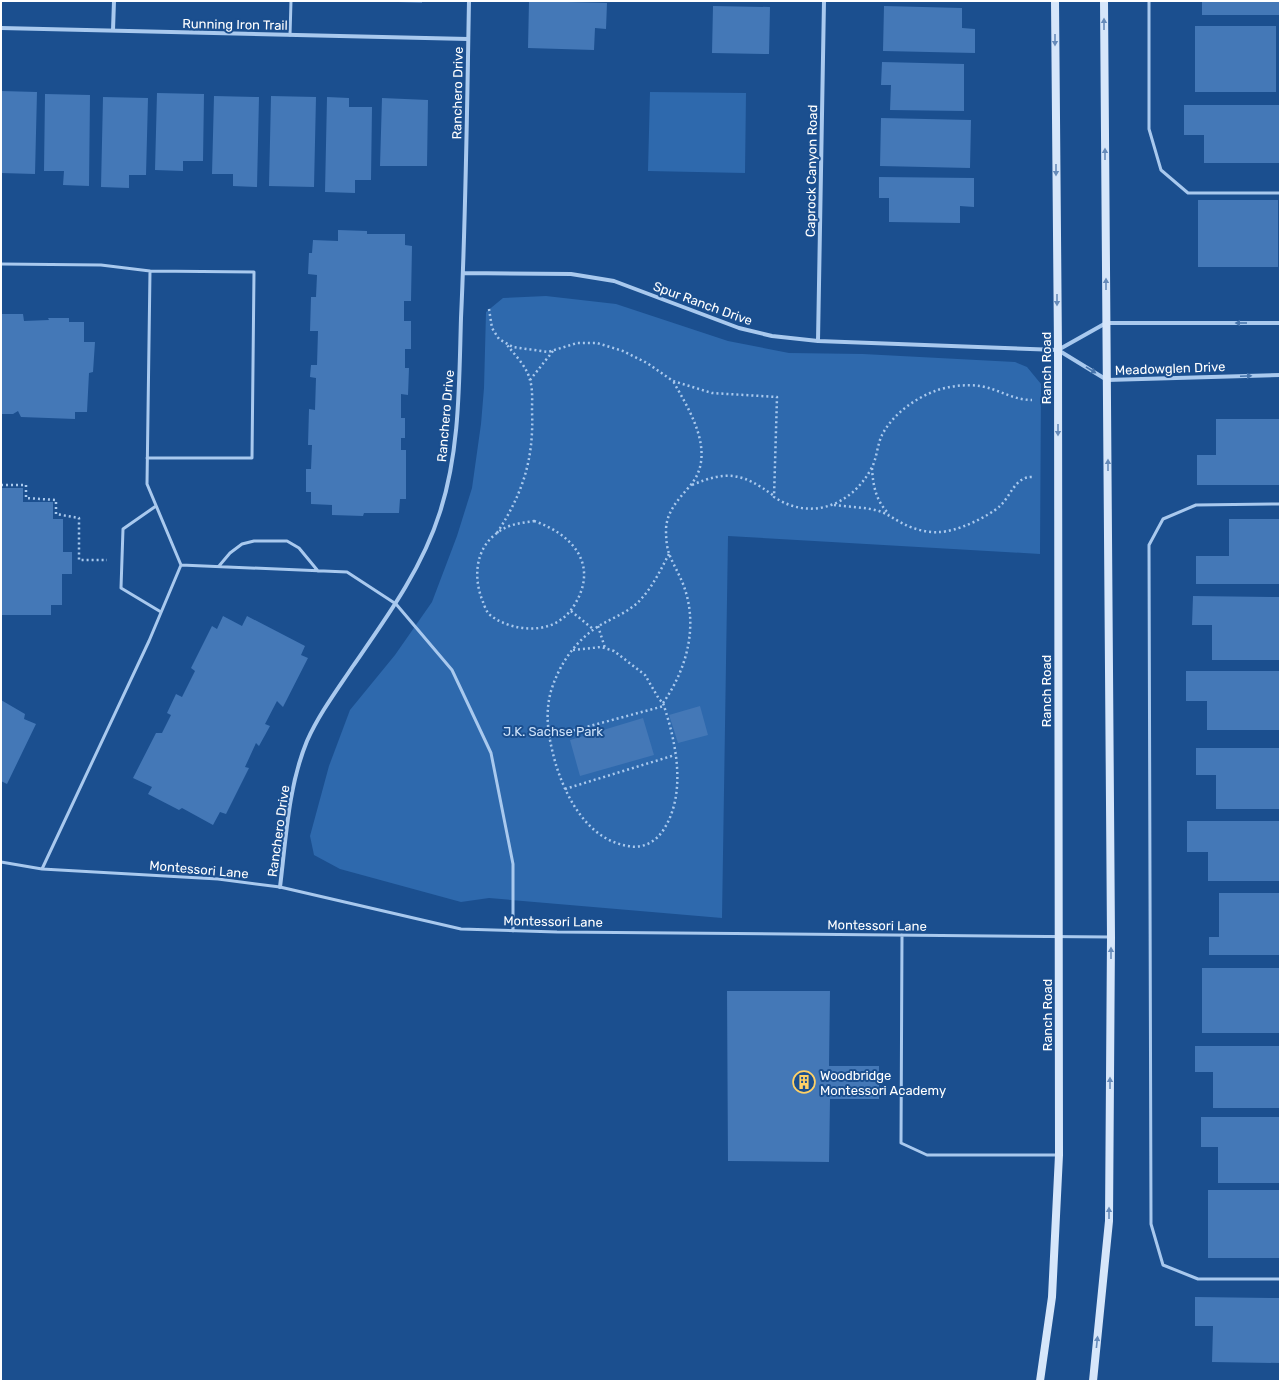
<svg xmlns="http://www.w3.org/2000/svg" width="1281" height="1382" font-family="Rubik,sans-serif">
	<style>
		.green { fill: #2e69ad }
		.building { fill: #4478b7 }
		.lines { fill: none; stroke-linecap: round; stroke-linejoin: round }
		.path { stroke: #a9c9ee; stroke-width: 2.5; stroke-dasharray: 2 3; stroke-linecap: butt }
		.service { stroke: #a9c9ee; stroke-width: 3 }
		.minor { stroke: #a9c9ee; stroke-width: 4 }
		.secondary { stroke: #d6e6fa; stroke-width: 8 }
		.oneway { fill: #668bba }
		.oneway2 { fill: #4674ac }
		.labels { text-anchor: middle; stroke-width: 4; stroke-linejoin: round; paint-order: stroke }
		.street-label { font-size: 13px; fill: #fff; stroke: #1b4f8f }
		.park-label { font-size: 13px; fill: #cfe3fa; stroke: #1b4f8f }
		.poi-label { font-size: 13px; fill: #fff; stroke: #1b4f8f; text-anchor: start }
	</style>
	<rect width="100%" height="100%" fill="#1b4f8f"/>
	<path class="green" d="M 650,92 L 746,93 L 745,173 L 648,171 Z
		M 546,296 L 616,304 L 728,341 L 789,353 L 863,354 L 1015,362 L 1027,367 L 1041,384 L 1040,554 L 728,536 L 722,918 L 489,898 L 461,902 L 340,869 L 314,855 L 310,836 L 329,766 L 350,710 L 395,655 L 432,602 L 457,536 L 472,488 L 481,424 L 484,388 L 486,312 L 503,298 Z"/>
	<path class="building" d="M 398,1 L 422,1 L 422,3 L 398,2 Z
		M 529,1 L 607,3 L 606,29 L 595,28 L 594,50 L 528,48 Z
		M 1202,1 L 1280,1 L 1280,15 L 1202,15 Z
		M 713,6 L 770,7 L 769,54 L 712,53 Z
		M 884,6 L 962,8 L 962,28 L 975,29 L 975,53 L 883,51 Z
		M 1195,26 L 1276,26 L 1276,92 L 1195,92 Z
		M 882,62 L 964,64 L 964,111 L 890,110 L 891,85 L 881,85 Z
		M 1,91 L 37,92 L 35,174 L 1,173 Z
		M 157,93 L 204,94 L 203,161 L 183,161 L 183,171 L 155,170 Z
		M 45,94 L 90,95 L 89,186 L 63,185 L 64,171 L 44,171 Z
		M 214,96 L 259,97 L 257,187 L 233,186 L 233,174 L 212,174 Z
		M 271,96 L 316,97 L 314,187 L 269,186 Z
		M 103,97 L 148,98 L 146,175 L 129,175 L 129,188 L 101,187 Z
		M 327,97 L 349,98 L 349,107 L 372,107 L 371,180 L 355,180 L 355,193 L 325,192 Z
		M 382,98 L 428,100 L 427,166 L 380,166 Z
		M 1184,105 L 1280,105 L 1280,163 L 1204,163 L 1204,135 L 1184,135 Z
		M 881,118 L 971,120 L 970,168 L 880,166 Z
		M 879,177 L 974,178 L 974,207 L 960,206 L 960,223 L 889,222 L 889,198 L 879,198 Z
		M 1198,200 L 1278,200 L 1278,267 L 1198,267 Z
		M 338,230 L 367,231 L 367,234 L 405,234 L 405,245 L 412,246 L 411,301 L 404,301 L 404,321 L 411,321 L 411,349 L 405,349 L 405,368 L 409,368 L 408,395 L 401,394 L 401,418 L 405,418 L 405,438 L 401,438 L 401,450 L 406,450 L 406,499 L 400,499 L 399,513 L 364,513 L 363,516 L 332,515 L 332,505 L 311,504 L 311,492 L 306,492 L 306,469 L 311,469 L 312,445 L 308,445 L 309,409 L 315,410 L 316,378 L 310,377 L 311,365 L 317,365 L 318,331 L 310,331 L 311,297 L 316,297 L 317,275 L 308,274 L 309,253 L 312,253 L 313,240 L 338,241 Z
		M 1,314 L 23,314 L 24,321 L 49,320 L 48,318 L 69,318 L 69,322 L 84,322 L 84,342 L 95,342 L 93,372 L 89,373 L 87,412 L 75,412 L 75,419 L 21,417 L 18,411 L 13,414 L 1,414 Z
		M 1216,419 L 1280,419 L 1280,485 L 1197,485 L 1197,455 L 1216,455 Z
		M 1,488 L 23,488 L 23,502 L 53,502 L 53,519 L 63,519 L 63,552 L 72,552 L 72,574 L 62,574 L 62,605 L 51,605 L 51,615 L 1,615 Z
		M 1229,519 L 1280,519 L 1280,584 L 1196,584 L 1196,556 L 1229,556 Z
		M 1193,596 L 1280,597 L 1280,660 L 1212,660 L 1212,625 L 1192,625 Z
		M 223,616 L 242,626 L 247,616 L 305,646 L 301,655 L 308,658 L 283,707 L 277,701 L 265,724 L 270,726 L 259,746 L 256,743 L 245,767 L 249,768 L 226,814 L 220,812 L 213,825 L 182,808 L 179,810 L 148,794 L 152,787 L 133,778 L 156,733 L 162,733 L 171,715 L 167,713 L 176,694 L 182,697 L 195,671 L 191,668 L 212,626 L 217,629 Z
		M 1186,671 L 1280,671 L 1280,730 L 1207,730 L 1207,701 L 1186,701 Z
		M 1,700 L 25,714 L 24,719 L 36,724 L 7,784 L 1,781 Z
		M 700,706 L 708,735 L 678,743 L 669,715 Z
		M 643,718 L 654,755 L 580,776 L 570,740 Z
		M 1196,748 L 1280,748 L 1280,809 L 1216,809 L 1216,775 L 1196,775 Z
		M 1187,821 L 1280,821 L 1280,881 L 1208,881 L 1208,852 L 1187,852 Z
		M 1219,893 L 1280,893 L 1280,955 L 1209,955 L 1209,937 L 1219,937 Z
		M 1202,968 L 1280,968 L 1280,1033 L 1202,1033 Z
		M 727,991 L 830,991 L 829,1066 L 879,1066 L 879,1099 L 830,1099 L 829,1162 L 728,1161 Z
		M 1195,1046 L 1280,1046 L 1280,1108 L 1213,1108 L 1213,1072 L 1195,1072 Z
		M 1201,1117 L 1280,1117 L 1280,1183 L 1218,1183 L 1218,1147 L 1201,1147 Z
		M 1208,1190 L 1280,1190 L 1280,1258 L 1208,1258 Z
		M 1195,1297 L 1280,1298 L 1280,1363 L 1212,1362 L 1213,1326 L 1195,1326 Z"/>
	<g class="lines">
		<path class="path" d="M 489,309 L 492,328 L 499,339 L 513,347 L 548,352 L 577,343 L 597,343 L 623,351 L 647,363 L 673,381 L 712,393 L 777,397 L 774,497 C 810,521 851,506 871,469 C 877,459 877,445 882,435 C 893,414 914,399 935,391 C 948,386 966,384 980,386 C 999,389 1012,400 1032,400
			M 530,380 L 553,351
			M 872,468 C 873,486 876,501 889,514
			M 1,485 L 26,485 L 26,498 L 56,500 L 56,514 L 79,518 L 79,560 L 107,560
			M 692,485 C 727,470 743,473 774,496
			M 834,505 C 849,507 865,507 879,511 C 888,514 895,520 904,524 C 913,529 928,533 939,532 C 956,532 988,517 1000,506 C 1011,496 1015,476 1033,477
			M 534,521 C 572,534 599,564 575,604 C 561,628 535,633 509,625 C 501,622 494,619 488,613 C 486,610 484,605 483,602 C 473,578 475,549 497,533 C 508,524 521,523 534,521 Z
			M 497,533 C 523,493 534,459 532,411 C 532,401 533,390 530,380 C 527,367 515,355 507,345
			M 571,611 L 593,629
			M 598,626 L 605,648
			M 573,650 L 601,647 L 614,651 L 645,675 L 659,699 L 663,703 C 676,742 687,792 664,829 C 656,842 643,849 628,846 C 589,840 567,800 556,765 C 549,740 544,716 551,691 C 560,662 578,637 604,623 C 617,616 632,610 642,598 C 653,586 661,569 669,554
			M 663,703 C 689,666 700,619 680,577 C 670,556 666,553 666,529 C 667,511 678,500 689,487 C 718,455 690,411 673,381
			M 549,737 L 664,706
			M 565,789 L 675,755"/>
		<path class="service" d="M 1149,1 L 1149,129 L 1161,170 L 1188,193 L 1280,193
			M 290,35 L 291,1
			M 1,264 L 101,265 L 150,271
			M 147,458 L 252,458 L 254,272 L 150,271 L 147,484 L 181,565 L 347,572 L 396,604 L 452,670 L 491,753 L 513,864 L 513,931
			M 1280,504 L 1196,505 L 1163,519 L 1149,545 L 1151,1224 L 1163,1265 L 1198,1279 L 1280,1279
			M 156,506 L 123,529 L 121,588 L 161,612
			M 219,566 L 230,553 L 242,544 L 254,541 L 287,541 L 299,548 L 318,571
			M 1,862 L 42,869 L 218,879 L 280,887 L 461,929 L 557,932 L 1111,937
			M 42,869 L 149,641 L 181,565
			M 902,935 L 901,1143 L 927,1155 L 1059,1155"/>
		<path class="minor" d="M 1,28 L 468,39
			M 113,30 L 114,1
			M 463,273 L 571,274 L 614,281 L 739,328 L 772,336 L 818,341 L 1058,350 L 1107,380 L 1280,375
			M 818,341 L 824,1
			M 1058,350 L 1106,323 L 1280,323
			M 280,887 C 286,839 288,787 307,741 C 319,714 337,690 353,666 C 387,617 422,569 440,512 C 460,450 459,383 461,318 C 466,212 467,107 469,1"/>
		<path class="secondary" d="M 1040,1381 L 1052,1297 L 1059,1155 L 1058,350 L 1055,1
			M 1093,1381 L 1109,1221 L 1111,937 L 1104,1"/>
	</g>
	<defs><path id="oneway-solid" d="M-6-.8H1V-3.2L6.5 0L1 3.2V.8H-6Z"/></defs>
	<g class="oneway">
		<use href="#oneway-solid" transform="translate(1104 24) rotate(-90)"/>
		<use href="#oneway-solid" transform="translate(1055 40) rotate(90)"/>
		<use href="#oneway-solid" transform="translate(1105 154) rotate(-90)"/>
		<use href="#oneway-solid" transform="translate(1056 170) rotate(90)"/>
		<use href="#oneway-solid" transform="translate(1106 284) rotate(-90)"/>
		<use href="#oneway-solid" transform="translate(1057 300) rotate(90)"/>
		<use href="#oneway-solid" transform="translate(1058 430) rotate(90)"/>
		<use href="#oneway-solid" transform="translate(1108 465) rotate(-90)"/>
		<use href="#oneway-solid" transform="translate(1111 953) rotate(-90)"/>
		<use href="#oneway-solid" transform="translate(1110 1083) rotate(-90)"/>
		<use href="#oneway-solid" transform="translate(1109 1213) rotate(-90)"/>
		<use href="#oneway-solid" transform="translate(1097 1342) rotate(-84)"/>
	</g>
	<g class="oneway2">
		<use href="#oneway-solid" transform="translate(1241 323) rotate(-180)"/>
		<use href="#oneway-solid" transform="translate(1091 370) rotate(32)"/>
		<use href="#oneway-solid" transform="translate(1246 376) rotate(-2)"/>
	</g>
	<defs>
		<g id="building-ring" transform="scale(1.15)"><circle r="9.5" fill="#1b4f8f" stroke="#ffd166" stroke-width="1.5"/><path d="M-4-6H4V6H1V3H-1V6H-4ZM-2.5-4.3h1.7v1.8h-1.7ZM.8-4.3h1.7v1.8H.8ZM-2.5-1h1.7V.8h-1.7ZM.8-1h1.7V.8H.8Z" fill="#ffd166"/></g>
	</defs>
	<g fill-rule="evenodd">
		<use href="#building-ring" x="804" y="1082"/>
	</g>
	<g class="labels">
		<g class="street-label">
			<text transform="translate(235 24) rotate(1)" y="5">Running Iron Trail</text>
			<text transform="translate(457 93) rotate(-89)" y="5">Ranchero Drive</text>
			<text transform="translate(811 171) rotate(-89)" y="5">Caprock Canyon Road</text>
			<text transform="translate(703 303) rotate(20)" y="5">Spur Ranch Drive</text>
			<text transform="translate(1046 368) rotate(-90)" y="5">Ranch Road</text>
			<text transform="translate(1170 368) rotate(-2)" y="5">Meadowglen Drive</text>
			<text transform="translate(445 416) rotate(-85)" y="5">Ranchero Drive</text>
			<text transform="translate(1046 691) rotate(-90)" y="5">Ranch Road</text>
			<text transform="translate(278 831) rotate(-82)" y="5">Ranchero Drive</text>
			<text transform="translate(199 869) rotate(5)" y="5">Montessori Lane</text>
			<text transform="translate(553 921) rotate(1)" y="5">Montessori Lane</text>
			<text transform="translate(877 925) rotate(1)" y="5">Montessori Lane</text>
			<text transform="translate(1047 1015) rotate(-90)" y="5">Ranch Road</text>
		</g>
		<g class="park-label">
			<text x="553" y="736">J.K. Sachse Park</text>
		</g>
		<g class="poi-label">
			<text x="820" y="1080">Woodbridge<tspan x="820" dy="15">Montessori Academy</tspan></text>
		</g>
	</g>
	<rect width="1281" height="1382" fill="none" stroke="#ffffff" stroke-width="4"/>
</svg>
